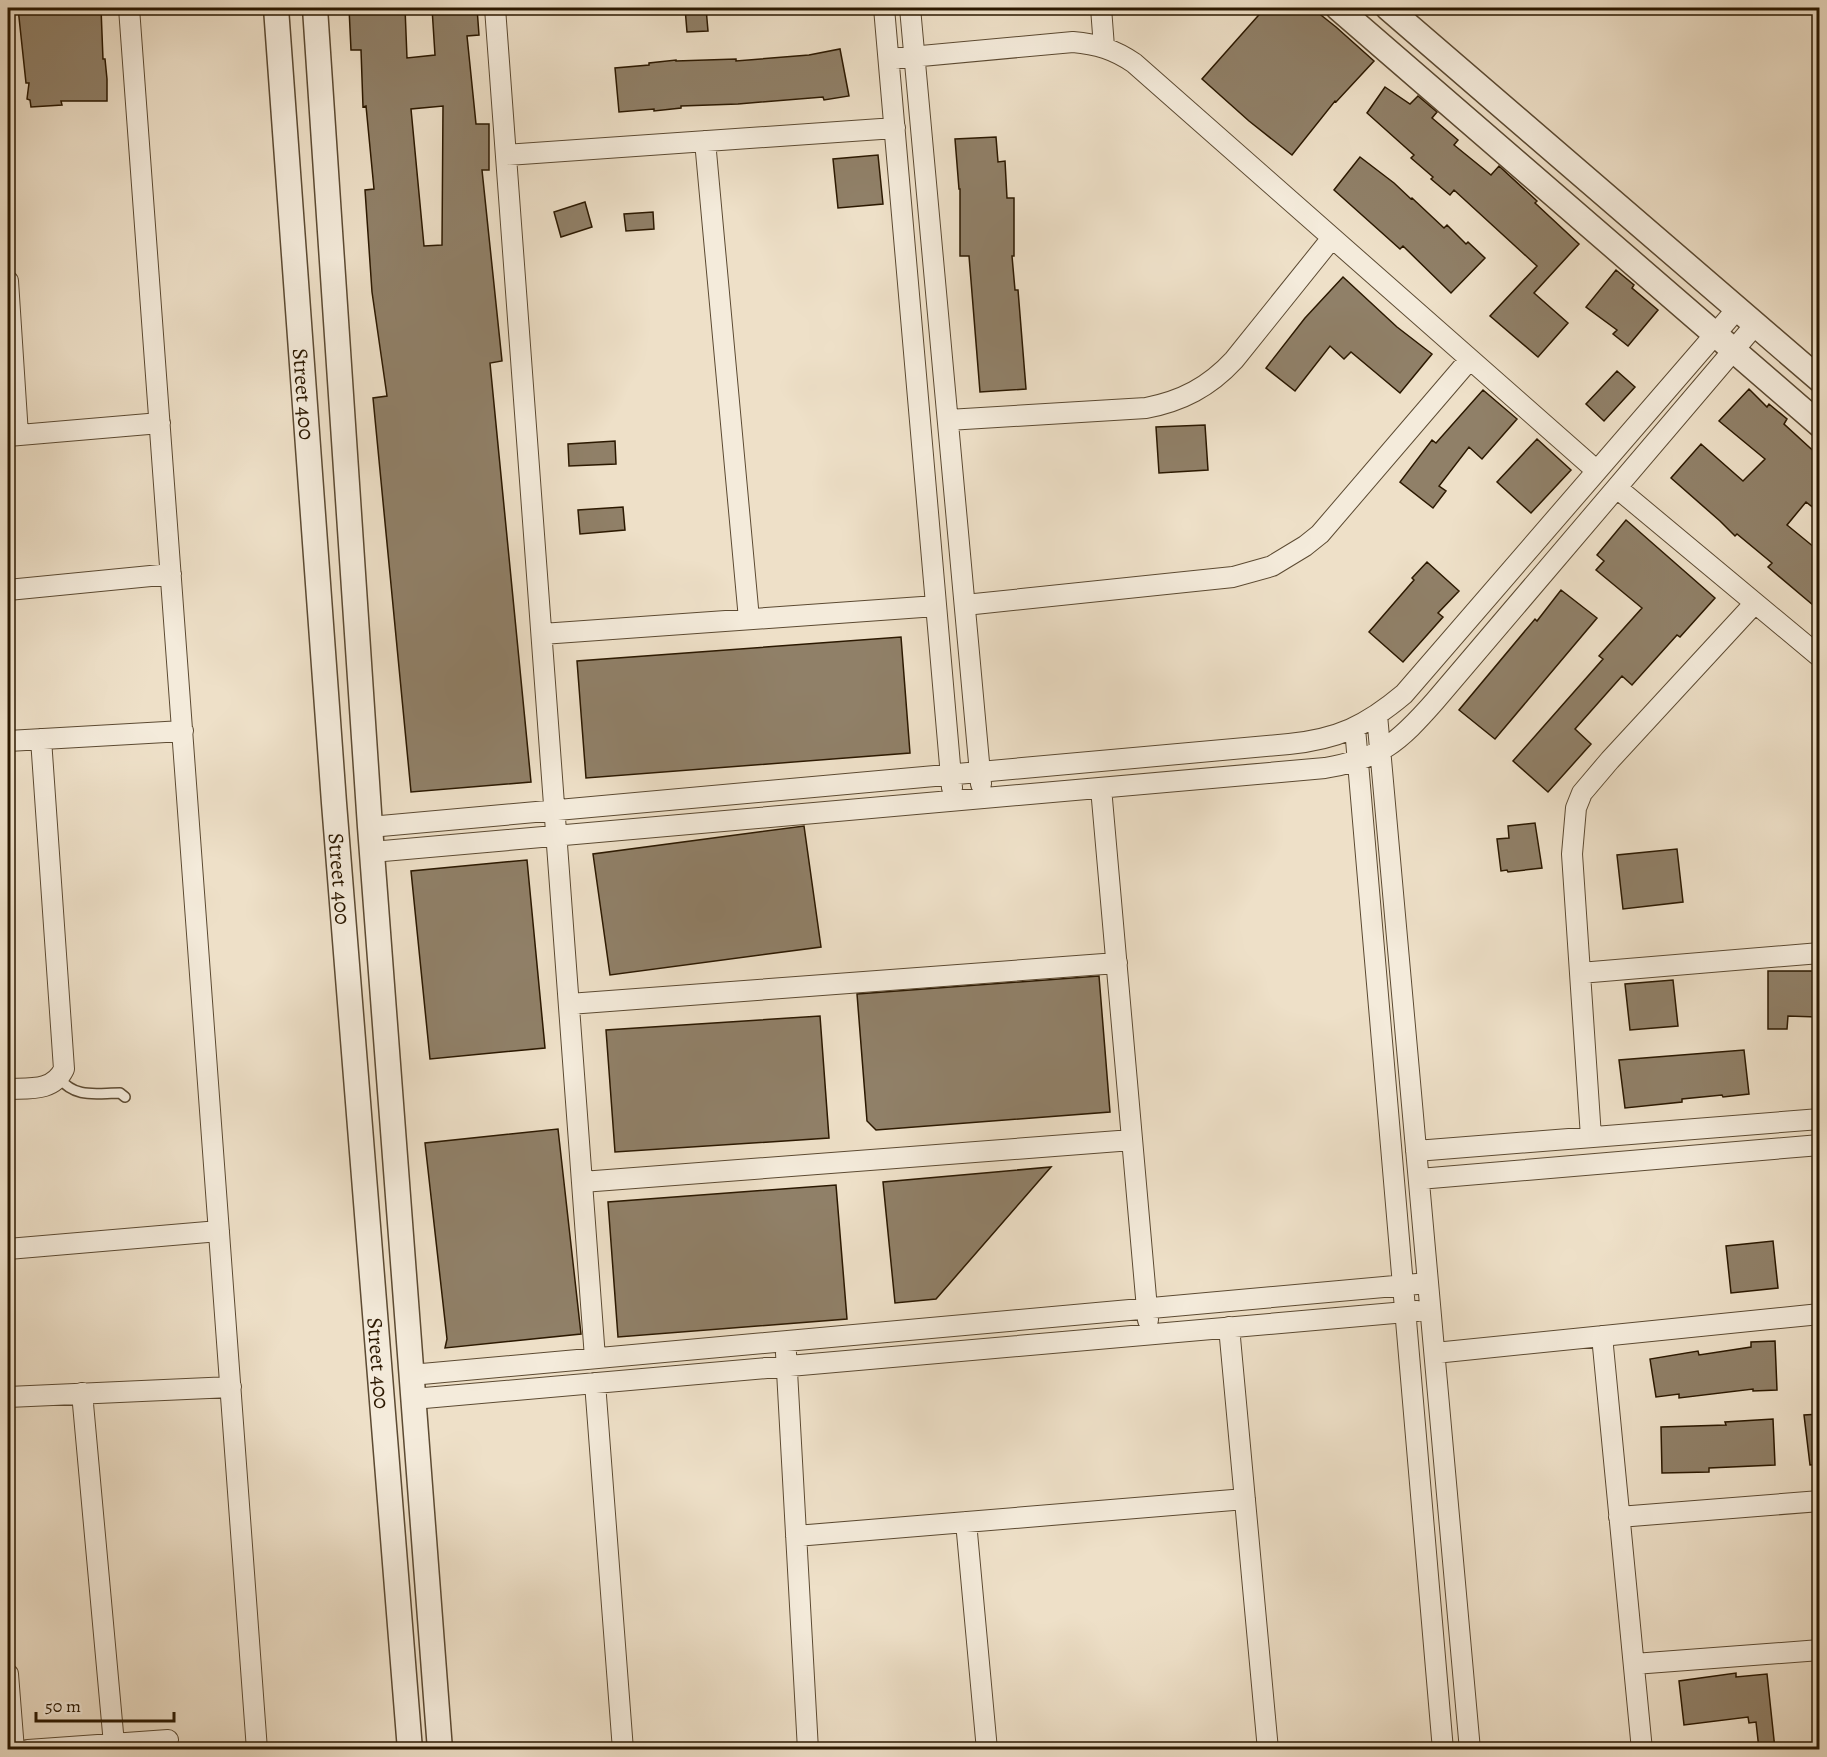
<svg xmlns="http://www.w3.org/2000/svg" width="1827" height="1757" font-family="Alegreya,serif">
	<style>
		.building { fill: #908068; stroke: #2b1800; stroke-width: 1.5; fill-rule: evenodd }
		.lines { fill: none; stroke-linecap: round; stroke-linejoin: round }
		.service-casing { stroke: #5c4a32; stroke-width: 12 }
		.minor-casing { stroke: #5c4a32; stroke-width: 22 }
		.tertiary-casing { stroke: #5c4a32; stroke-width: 27 }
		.service { stroke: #f4ebdb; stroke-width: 9 }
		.minor { stroke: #f4ebdb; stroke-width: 20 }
		.tertiary { stroke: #f4ebdb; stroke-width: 24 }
		.labels { text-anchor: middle; stroke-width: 6; stroke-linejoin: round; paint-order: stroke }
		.street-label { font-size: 22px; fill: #2b1800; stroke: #f4ebdb }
	</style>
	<rect width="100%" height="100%" fill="#eee0c8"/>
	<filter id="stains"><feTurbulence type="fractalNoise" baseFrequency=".00333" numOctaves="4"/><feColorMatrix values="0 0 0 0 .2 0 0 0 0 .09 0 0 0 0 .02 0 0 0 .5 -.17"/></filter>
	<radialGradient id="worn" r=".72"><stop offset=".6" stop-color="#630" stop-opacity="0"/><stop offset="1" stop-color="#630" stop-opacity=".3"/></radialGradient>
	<path class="building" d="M 18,8 L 101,8 L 103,59 L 105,59 L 107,79 L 107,101 L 61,101 L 62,105 L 31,107 L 30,100 L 27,99 L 29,83 L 26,83 Z
		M 349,8 L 405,8 L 407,58 L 435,55 L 432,8 L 477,8 L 479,35 L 467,36 L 476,124 L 489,124 L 489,170 L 482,170 L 502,361 L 490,363 L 531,782 L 411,792 L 373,398 L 387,396 L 372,292 L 365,190 L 374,189 L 366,106 L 363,107 L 361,50 L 351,50 ZM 443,106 L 442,245 L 424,246 L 411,109 Z
		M 685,8 L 706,8 L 708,31 L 687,32 Z
		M 1265,8 L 1312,8 L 1336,27 L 1374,61 L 1336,102 L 1335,101 L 1292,155 L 1249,121 L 1202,79 Z
		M 840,49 L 849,96 L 824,100 L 823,97 L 738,104 L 681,106 L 681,108 L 654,111 L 654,109 L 619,112 L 615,68 L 649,65 L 649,63 L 676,60 L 676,61 L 736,59 L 736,61 L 809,55 Z
		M 1385,87 L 1410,104 L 1418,96 L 1437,112 L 1432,118 L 1458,140 L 1454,145 L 1491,175 L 1499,166 L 1537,201 L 1535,203 L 1579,244 L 1534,293 L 1568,323 L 1538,357 L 1490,316 L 1537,266 L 1454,190 L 1450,195 L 1431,179 L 1433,177 L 1411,158 L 1414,155 L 1367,113 Z
		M 996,137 L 998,162 L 1005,161 L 1007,198 L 1014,198 L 1014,256 L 1012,256 L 1015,290 L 1018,290 L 1026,389 L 980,392 L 969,256 L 960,256 L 960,189 L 959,189 L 955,139 Z
		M 878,155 L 883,204 L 838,208 L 833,159 Z
		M 1360,157 L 1394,183 L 1411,199 L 1412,198 L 1444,228 L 1447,225 L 1466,244 L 1468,242 L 1485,258 L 1451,293 L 1403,246 L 1400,249 L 1334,190 Z
		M 585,202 L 592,227 L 561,237 L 554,212 Z
		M 653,212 L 654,229 L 626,231 L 624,214 Z
		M 1616,270 L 1634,285 L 1632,288 L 1658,310 L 1628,346 L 1613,334 L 1617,330 L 1586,307 Z
		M 1343,277 L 1397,327 L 1432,354 L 1400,393 L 1351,352 L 1344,359 L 1330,346 L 1295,391 L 1266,368 L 1305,318 Z
		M 1617,371 L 1635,387 L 1604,421 L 1586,404 Z
		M 1749,389 L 1767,407 L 1769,404 L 1787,419 L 1784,424 L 1820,457 L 1820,513 L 1806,502 L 1787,525 L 1820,552 L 1820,611 L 1768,567 L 1772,563 L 1737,534 L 1735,536 L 1720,521 L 1671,478 L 1701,444 L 1743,481 L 1765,459 L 1719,421 Z
		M 1483,390 L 1517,419 L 1482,459 L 1469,447 L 1439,486 L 1446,491 L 1433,508 L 1400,482 L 1432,440 L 1436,443 Z
		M 1205,425 L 1208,470 L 1159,473 L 1156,427 Z
		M 1537,439 L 1571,470 L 1531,513 L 1497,482 Z
		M 615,441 L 616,464 L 569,466 L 568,444 Z
		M 623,507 L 625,530 L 580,534 L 578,510 Z
		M 1626,520 L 1715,598 L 1680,637 L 1677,635 L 1632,685 L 1622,676 L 1575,729 L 1591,744 L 1548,792 L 1513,761 L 1603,659 L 1599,656 L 1642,608 L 1596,570 L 1604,561 L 1597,555 Z
		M 1427,562 L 1459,591 L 1438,613 L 1443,617 L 1403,662 L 1369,632 L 1414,580 L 1412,578 Z
		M 1561,590 L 1597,618 L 1495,739 L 1459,710 L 1535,619 L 1537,621 Z
		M 901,637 L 910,753 L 586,778 L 577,661 Z
		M 1535,823 L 1542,868 L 1508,872 L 1507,870 L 1501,871 L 1497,839 L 1509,838 L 1508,826 Z
		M 804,826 L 821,947 L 610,975 L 593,854 Z
		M 1677,849 L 1683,902 L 1623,909 L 1617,855 Z
		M 527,860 L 545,1048 L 430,1059 L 411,871 Z
		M 1768,971 L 1818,971 L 1817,1017 L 1788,1016 L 1787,1029 L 1768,1029 Z
		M 1099,976 L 1110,1112 L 876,1130 L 867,1121 L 857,994 Z
		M 1673,980 L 1678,1026 L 1630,1030 L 1625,984 Z
		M 820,1016 L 829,1138 L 615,1152 L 606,1030 Z
		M 1744,1050 L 1749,1094 L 1723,1097 L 1722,1095 L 1682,1099 L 1682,1102 L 1625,1108 L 1619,1060 Z
		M 558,1129 L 581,1334 L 445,1348 L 447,1339 L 425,1143 Z
		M 1051,1167 L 936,1299 L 895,1303 L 883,1182 Z
		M 836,1185 L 847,1319 L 618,1337 L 608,1202 Z
		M 1773,1241 L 1778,1288 L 1731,1293 L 1726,1246 Z
		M 1775,1341 L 1777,1390 L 1753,1391 L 1753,1389 L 1679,1398 L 1679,1394 L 1656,1397 L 1650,1359 L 1698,1351 L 1699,1355 L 1751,1347 L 1751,1342 Z
		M 1820,1414 L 1820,1464 L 1810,1465 L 1804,1415 Z
		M 1773,1419 L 1775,1465 L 1709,1468 L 1709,1472 L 1662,1473 L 1661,1427 L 1726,1425 L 1725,1422 Z
		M 1736,1673 L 1736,1677 L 1767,1674 L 1775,1749 L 1759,1749 L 1756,1722 L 1749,1723 L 1748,1717 L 1684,1725 L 1679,1681 Z"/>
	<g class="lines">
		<g class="service-casing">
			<path id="service" d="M 59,1078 C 76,1099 96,1093 120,1093 L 125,1097"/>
		</g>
		<g class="minor-casing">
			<path id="minor" d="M 129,8 L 257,1750
				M 495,8 L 595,1358
				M 884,8 L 952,788
				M 910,8 L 981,784
				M 1101,8 L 1104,47
				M 889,59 L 1073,42 C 1097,44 1115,50 1134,63 L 1597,471
				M 705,141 L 749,619
				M 506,155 L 895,128
				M 8,281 L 18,435
				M 948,420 L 1146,408 C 1182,401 1209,387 1234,360 L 1332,238
				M 8,436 L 160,423
				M 1617,488 L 1820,657
				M 8,590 L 171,574
				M 965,605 L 1233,577 L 1272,566 L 1305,546 L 1320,534 L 1470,359
				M 542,634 L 936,606
				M 1377,715 L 1470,1750
				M 1355,728 L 1443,1750
				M 8,741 L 183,731
				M 1101,788 L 1148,1320
				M 370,827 L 1289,744 C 1338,739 1366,726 1404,694 L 1737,309
				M 372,852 L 1325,768 C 1380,759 1399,742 1435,701 L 1755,325
				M 1580,973 L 1820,953
				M 569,1004 L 1117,963
				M 8,1089 C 29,1088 53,1092 64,1069 L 41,739
				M 1591,1137 L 1572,854 L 1576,808 L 1582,793 L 1610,760 L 1755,603
				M 1416,1151 L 1820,1119
				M 1419,1179 L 1820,1145
				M 582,1182 L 1132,1140
				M 8,1249 L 219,1231
				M 1229,1327 L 1268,1750
				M 1602,1336 L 1642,1750
				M 786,1353 L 808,1750
				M 1435,1353 L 1820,1314
				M 411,1375 L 1417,1284
				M 595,1383 L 623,1750
				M 82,1393 L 114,1744
				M 8,1397 L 231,1387
				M 413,1399 L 1417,1311
				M 1619,1517 L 1820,1501
				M 966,1522 L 987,1750
				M 796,1536 L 1245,1499
				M 1634,1664 L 1820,1650
				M 8,1674 L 14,1750
				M 28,1750 L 168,1740"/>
		</g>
		<g class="tertiary-casing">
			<g id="tertiary">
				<path id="s1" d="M 276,8 L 334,803 L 410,1750"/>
				<path d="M 315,8 L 370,827 L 440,1750"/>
				<path d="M 1338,8 L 1820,425"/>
				<path d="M 1388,8 L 1820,380"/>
			</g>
		</g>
		<use href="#service" class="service"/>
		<use href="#minor" class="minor"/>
		<use href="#tertiary" class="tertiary"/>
	</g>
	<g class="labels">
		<g class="street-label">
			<text dy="8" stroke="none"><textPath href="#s1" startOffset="387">Street 400</textPath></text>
			<text dy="8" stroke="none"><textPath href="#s1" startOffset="873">Street 400</textPath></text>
			<text dy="8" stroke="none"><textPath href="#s1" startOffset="1359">Street 400</textPath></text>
		</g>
	</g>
	<rect width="1827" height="1757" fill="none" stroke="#eee0c8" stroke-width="30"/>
	<rect x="9" y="9" width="1809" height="1739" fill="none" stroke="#2b1800" stroke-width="3"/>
	<rect x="15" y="15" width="1797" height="1727" fill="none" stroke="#2b1800" stroke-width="1.5"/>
	<path d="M36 1712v9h138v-9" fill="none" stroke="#2b1800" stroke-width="3"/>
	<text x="45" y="1712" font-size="18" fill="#2b1800" stroke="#f4ebdb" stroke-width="4.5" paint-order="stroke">50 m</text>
	<rect width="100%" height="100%" filter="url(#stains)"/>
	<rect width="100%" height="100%" fill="url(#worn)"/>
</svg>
